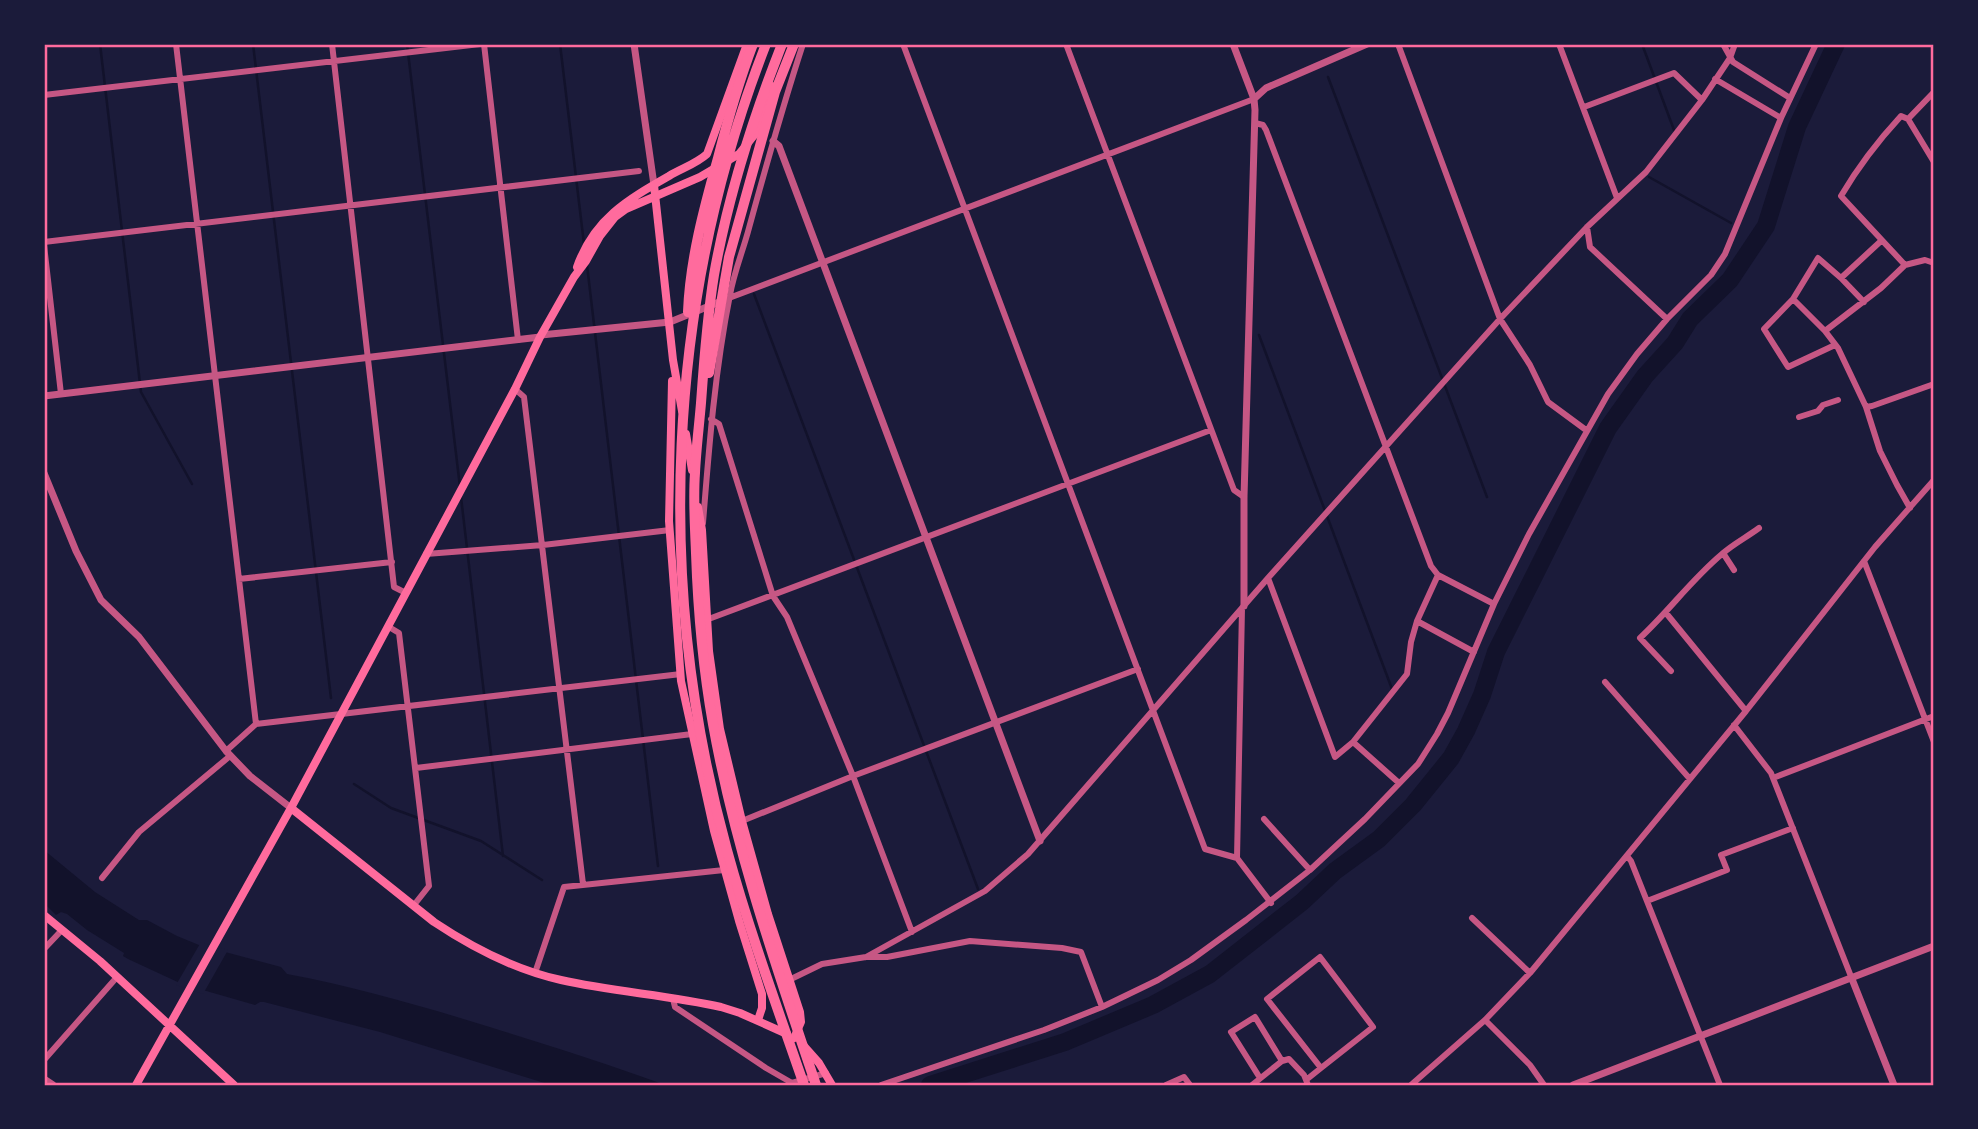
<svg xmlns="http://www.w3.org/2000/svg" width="1978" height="1129" font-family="Jost,sans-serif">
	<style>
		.water { fill: #12122b }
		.pier { fill: #1b1b3a }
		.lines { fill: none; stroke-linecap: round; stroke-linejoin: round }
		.stream { stroke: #12122b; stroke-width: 2.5 }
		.river { stroke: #12122b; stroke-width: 18 }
		.minor { stroke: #c65784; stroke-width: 6 }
		.tertiary { stroke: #c65784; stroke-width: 7 }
		.secondary { stroke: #ff6b9d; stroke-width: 8 }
		.motorway { stroke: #ff6b9d; stroke-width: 10 }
		.neatline { fill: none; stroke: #ff6b9d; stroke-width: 2.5 }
	</style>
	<rect width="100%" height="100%" fill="#1b1b3a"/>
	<path class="water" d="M 44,850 L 95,892 L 139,920 L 147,920 L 177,936 L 199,945 L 281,967 L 287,974 C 357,987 425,1007 493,1028 C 551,1046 609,1064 665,1085 L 551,1085 L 380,1032 L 264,1002 L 260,1002 L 255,1005 L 182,984 L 128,959 L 123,956 L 124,953 L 87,930 L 67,914 L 61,912 L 56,915 L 44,903 Z"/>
	<path class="pier" d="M 201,942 L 228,950 L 203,994 L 176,985 Z"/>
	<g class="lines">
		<path class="stream" d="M 100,44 L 141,392 L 192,484
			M 253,44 L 331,698
			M 407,44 L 460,487
			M 560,44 L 584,244
			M 1642,44 L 1674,130
			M 1328,77 L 1487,497
			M 1649,177 L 1731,223
			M 587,265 L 658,866
			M 754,294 L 978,889
			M 1259,335 L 1392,689
			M 461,497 L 503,856
			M 354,784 L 391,808 L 481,841 L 542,880"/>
		<path class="river" d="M 930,1085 L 1065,1042 L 1153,1005 L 1210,974 L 1302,902 L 1335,871 L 1379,839 L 1413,805 L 1451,758 L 1466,731 L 1482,695 L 1496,652 L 1608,428 L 1645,376 L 1675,343 L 1690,319 L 1730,280 L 1766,226 L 1797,127 L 1836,44"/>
		<path class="minor" d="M 176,44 L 256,724
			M 332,44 L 394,587 L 406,593
			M 484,44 L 518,340
			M 903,44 L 1205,849 L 1237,858
			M 1066,44 L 1234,490 L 1244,497
			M 1398,44 L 1500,319 L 1530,365 L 1548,402 L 1586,430
			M 1559,44 L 1617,198
			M 1723,44 L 1733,62 L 1790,98
			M 1715,79 L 1781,118
			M 1934,92 L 1908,119 L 1934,162
			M 44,95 L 480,44
			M 1584,107 L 1674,73 L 1702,100
			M 1255,123 L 1263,125 L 1266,130 L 1431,566 L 1438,575 L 1494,604
			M 1587,227 L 1590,247 L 1667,319
			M 44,242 L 639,171
			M 44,245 L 61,394
			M 1905,265 L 1841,196 C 1858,167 1878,141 1901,116 L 1908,119
			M 1841,278 L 1881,241
			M 729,298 L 1254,99
			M 1793,299 L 1825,331 L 1838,348 L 1866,407 L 1872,406 L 1934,384
			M 1825,331 L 1881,288 L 1905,265 L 1925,260 L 1934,263
			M 1835,345 L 1788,367 L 1764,329 L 1793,299 L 1818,258 L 1841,278 L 1864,302
			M 515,389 L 524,397 L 583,884
			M 1866,407 L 1880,451 L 1897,485 L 1910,508
			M 1799,417 L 1818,411 L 1823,405 L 1838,400
			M 711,419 L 719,424 L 773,596 L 787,617 L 853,776 L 912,932
			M 703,523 C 709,447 715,370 730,295 C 734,272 743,251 749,228 C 766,166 783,105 803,44
			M 1723,553 L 1734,570
			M 426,554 L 543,545 L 670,530
			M 1864,561 L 1934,742
			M 1268,578 L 1335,757 L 1353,742 L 1407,674 L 1411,642 L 1417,621 L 1438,575
			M 239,579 L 392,562
			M 1242,608 L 1237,858 L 1271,903
			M 1666,613 L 1746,711
			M 706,620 L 1211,430
			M 1417,621 L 1474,652
			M 389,627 L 399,633 L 429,886 L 414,905
			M 1671,671 L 1640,638 C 1669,611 1692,579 1722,554 C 1733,544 1747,537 1759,528
			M 1605,682 L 1690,779
			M 1734,725 L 1771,773 L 1852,979
			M 1353,742 L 1399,783
			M 226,751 L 256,724 L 681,674
			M 416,768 L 692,734
			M 1773,778 L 1934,716
			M 1264,819 L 1310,870
			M 742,821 L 853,776 L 1138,669
			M 1627,856 L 1631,861 L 1720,1085
			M 102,878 L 139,832 L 230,756
			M 1647,901 L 1727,870 L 1721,855 L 1793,828
			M 1472,918 L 1530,973
			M 44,949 L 61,931
			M 866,957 L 985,891 L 1028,854 L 1268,578 L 1500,319 L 1587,227 L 1646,172 L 1702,100 L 1730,58 L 1735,44
			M 535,973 L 564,887 L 724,870
			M 789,980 L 822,964 L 866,957 L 887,957 L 970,941 L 1062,948 L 1081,952 L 1102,1007
			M 673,999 L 675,1007 L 766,1068 L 792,1083 L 826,1073
			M 1485,1020 L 1530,1065 L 1544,1085
			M 44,1060 L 117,977
			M 1260,1078 L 1231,1032 L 1255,1017 L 1282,1061
			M 881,1085 L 1044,1030 L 1102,1007 L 1158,980 L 1191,960 L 1246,920 L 1310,870 L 1365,819 L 1418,764 L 1437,734 L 1448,713 L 1494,604 L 1529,534 L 1608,394 L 1637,354 L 1667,319 L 1711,275 L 1725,254 L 1781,118 L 1816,44
			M 1166,1085 L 1184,1077 L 1190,1085
			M 1252,1085 L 1282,1061 L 1289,1059 L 1304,1075 L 1306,1080
			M 1308,1085 L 1306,1080 L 1321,1068 L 1267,999 L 1320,957 L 1373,1027 L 1321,1068
			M 1411,1085 L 1485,1020 L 1530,973 L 1746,711 L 1875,547 L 1934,480"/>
		<path class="tertiary" d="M 634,44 L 654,185
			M 1233,44 L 1254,99 L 1255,110 L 1244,497 L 1244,606
			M 1254,99 L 1266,88 L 1367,44
			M 773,141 L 779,146 L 1040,841
			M 541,335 L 670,322 L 729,298
			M 44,396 L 540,337
			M 44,473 L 76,551 L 101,600 L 139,637 L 226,751 L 250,776 L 291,808
			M 1852,979 L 1894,1085
			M 44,1079 L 53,1085
			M 1573,1085 L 1934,946"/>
		<path class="secondary" d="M 654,185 L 673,360 L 682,411
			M 577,267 C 594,219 627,200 669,176 C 682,168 696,164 707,154 L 747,44
			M 672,381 L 669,521 L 681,681 L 714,831 L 739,921 L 762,994 L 762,1008 L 758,1020
			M 686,434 L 692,470
			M 698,507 L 702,530 L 709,651 L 720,729 L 742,821 L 768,914 L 800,1012 L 801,1022 L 794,1038
			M 291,808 L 434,922 C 473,948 515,970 561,980 C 614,992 669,995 721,1007 L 740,1013 L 787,1034
			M 44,915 L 100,961 L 234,1085
			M 803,1045 L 819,1063 L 832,1085
			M 136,1085 L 291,808 L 515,389 L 540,337 L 574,277 L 586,261 L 600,236 L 615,217 L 626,209 L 700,177 L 739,154 L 756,133 L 772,86"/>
		<path class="motorway" d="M 766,44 C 666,300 654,586 727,850 C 749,930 777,1007 804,1085
			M 782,44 C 753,118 728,196 714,275 C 707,318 704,361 701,403 C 699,427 696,450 695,473 C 693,500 695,527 696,553 C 698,611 703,668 713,724 C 735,848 776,966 816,1085
			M 688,312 C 690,260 704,208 718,158 C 728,119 739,81 753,44
			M 709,373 L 729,257 L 775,92 L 794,44"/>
	</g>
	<rect width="1978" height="1129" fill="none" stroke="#1b1b3a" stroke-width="91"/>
	<rect x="46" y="46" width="1886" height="1038" class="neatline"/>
</svg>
